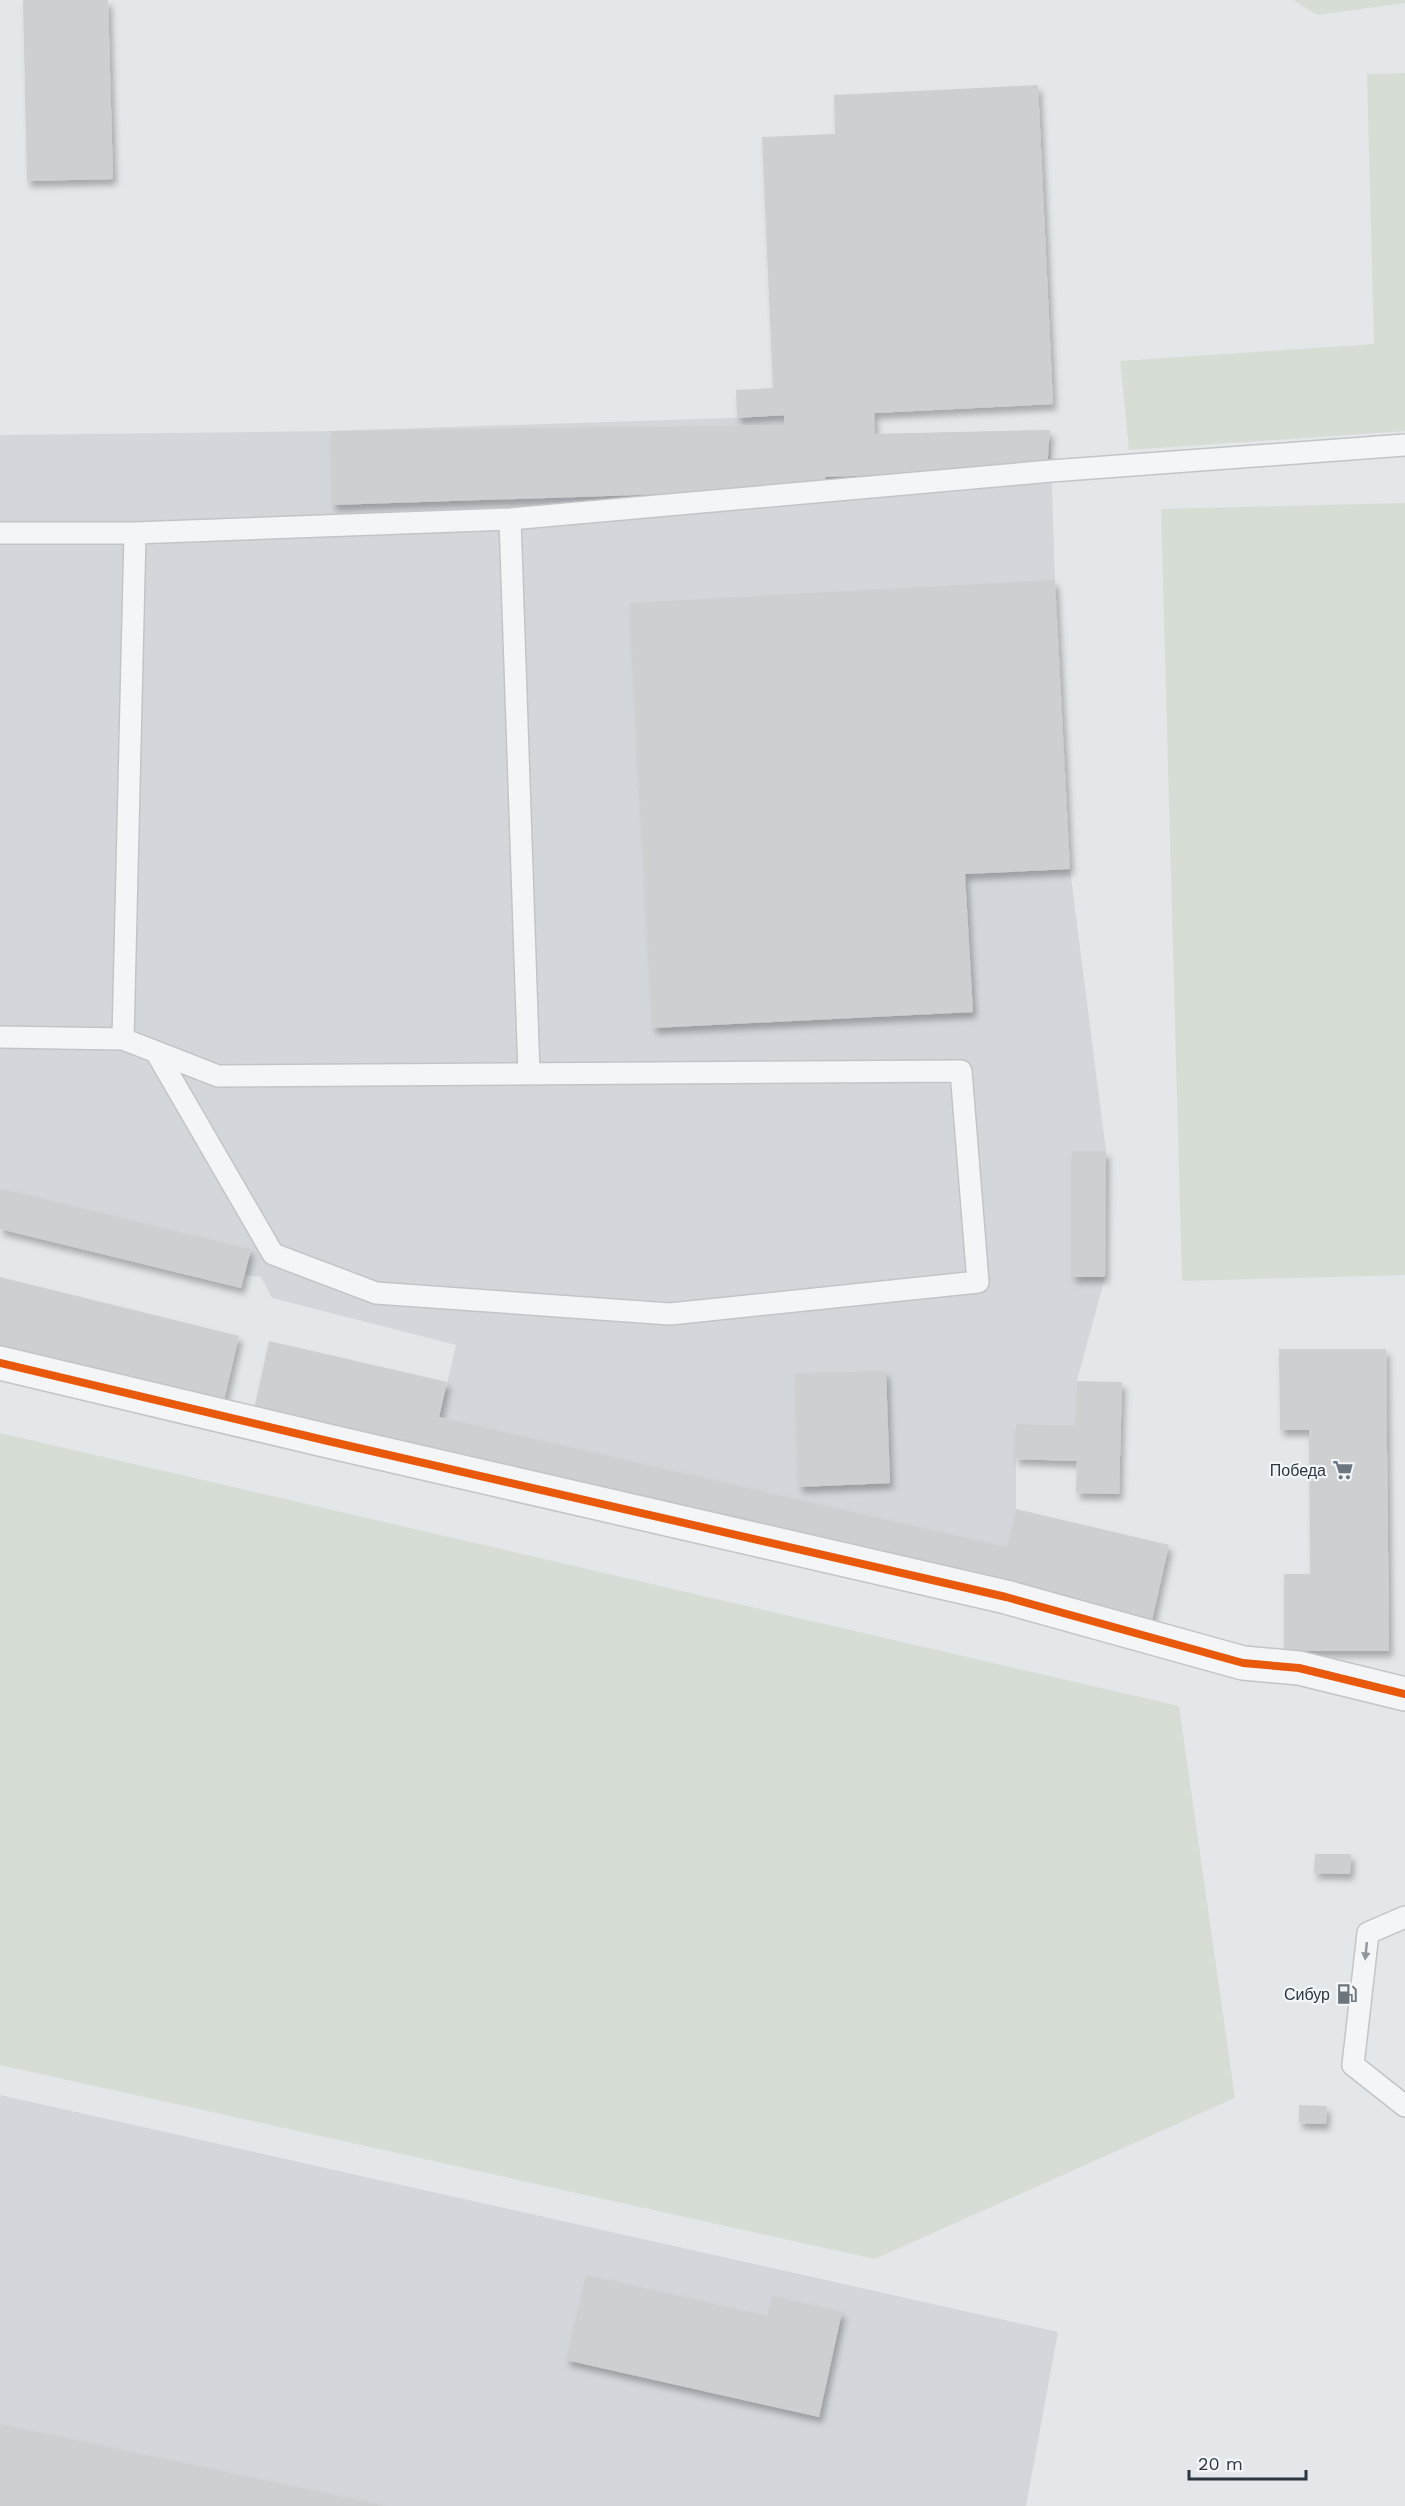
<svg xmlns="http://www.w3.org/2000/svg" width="1405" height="2506" font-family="'Work Sans',sans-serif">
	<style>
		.built { fill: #d3d7dc }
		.green { fill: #d6ddd5 }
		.building { fill: #cdcfd1; filter: url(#shadow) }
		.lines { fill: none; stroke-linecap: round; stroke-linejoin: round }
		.service-casing { stroke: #c2c5c7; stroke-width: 24 }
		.minor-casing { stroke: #c2c5c7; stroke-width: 36 }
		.service { stroke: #f4f5f6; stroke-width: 21 }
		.minor { stroke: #f4f5f6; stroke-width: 33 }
		.cycleway-casing { stroke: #f3f6f8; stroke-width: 11 }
		.cycleway { stroke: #e8590c; stroke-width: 8 }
		.oneway { fill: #90969c }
		.labels { text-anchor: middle; stroke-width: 4.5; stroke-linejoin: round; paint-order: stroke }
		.poi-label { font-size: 16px; fill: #2c3641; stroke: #f3f6f8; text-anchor: end }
	</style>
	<defs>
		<filter id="shadow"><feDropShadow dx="3.5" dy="6" stdDeviation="3" flood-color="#0004"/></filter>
	</defs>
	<rect width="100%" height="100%" fill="#e4e7e9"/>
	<path class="built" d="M 874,413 L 875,434 L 1050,430 L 1055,580 L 1070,869 L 1106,1151 L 1105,1277 L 1077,1381 L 1076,1425 L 1016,1424 L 1016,1509 L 1007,1547 L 439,1417 L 456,1345 L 272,1298 L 261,1277 L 245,1275 L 251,1249 L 0,1188 L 0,435 L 331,431 Z
		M 0,2095 L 1058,2332 L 1026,2506 L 0,2506 Z"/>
	<path class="green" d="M 1293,0 L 1405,0 L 1405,3 L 1317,15 Z
		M 1405,73 L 1405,431 L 1129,450 L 1120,361 L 1374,344 L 1367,74 Z
		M 1405,503 L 1405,1275 L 1182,1281 L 1161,509 Z
		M 0,1433 L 1179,1706 L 1235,2098 L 875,2259 L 0,2065 Z"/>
	<path class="building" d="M 23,0 L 108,0 L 113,179 L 27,181 Z
		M 1038,85 L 1053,404 L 874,413 L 875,434 L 1050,430 L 1047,469 L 825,477 L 826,486 L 785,490 L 332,505 L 331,431 L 784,425 L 784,415 L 737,418 L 736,390 L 773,388 L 762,137 L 835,134 L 834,95 Z
		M 1055,580 L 1070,869 L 965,874 L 973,1012 L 653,1028 L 630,603 Z
		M 1072,1151 L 1106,1151 L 1105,1277 L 1072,1277 Z
		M 0,1188 L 251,1249 L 241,1288 L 0,1229 Z
		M 0,1277 L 239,1336 L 222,1409 L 0,1354 Z
		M 269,1341 L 447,1382 L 439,1417 L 1007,1547 L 1016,1509 L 1169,1545 L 1152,1620 L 253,1414 Z
		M 1279,1349 L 1386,1349 L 1389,1651 L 1284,1651 L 1284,1574 L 1310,1574 L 1309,1430 L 1280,1430 Z
		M 886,1371 L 890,1483 L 799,1487 L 795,1373 Z
		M 1077,1381 L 1122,1382 L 1119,1494 L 1076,1493 L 1077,1461 L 1015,1459 L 1016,1424 L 1076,1425 Z
		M 1315,1854 L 1351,1854 L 1350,1874 L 1314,1873 Z
		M 1299,2105 L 1327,2106 L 1326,2124 L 1299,2123 Z
		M 586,2275 L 768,2316 L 772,2296 L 842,2312 L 819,2417 L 566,2360 Z
		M 0,2424 L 382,2505 L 382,2506 L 0,2506 Z"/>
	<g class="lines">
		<g class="service-casing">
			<path id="service" d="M 510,519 L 529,1074
				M 0,533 L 135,533 L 510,519 L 1051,471 L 1405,445
				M 0,1037 L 123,1039 L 218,1076 L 961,1071 L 978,1282 L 670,1314 L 376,1293 L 273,1254 L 156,1052
				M 123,1039 L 135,533
				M 1405,1917 L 1368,1933 L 1353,2065 L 1405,2106"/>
		</g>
		<g class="minor-casing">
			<path id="minor" d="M 0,1363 L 328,1441 L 1006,1597 L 1243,1663 L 1299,1668 L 1405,1694"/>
		</g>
		<use href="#service" class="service"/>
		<use href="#minor" class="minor"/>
		<g class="cycleway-casing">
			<path id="cycleway" d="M 0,1363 L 328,1441 L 1006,1597 L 1243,1663 L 1299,1668 L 1405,1694"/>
		</g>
		<use href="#cycleway" class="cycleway"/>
	</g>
	<defs><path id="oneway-solid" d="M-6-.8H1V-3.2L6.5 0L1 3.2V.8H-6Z" transform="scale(1.5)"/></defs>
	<use class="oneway" href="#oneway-solid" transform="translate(1366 1951) rotate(96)"/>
	<defs>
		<g id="supermarket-bare" transform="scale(1.62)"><path d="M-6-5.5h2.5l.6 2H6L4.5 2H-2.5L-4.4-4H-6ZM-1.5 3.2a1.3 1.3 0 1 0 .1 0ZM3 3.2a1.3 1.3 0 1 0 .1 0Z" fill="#6c747c" stroke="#f3f6f8" stroke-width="2.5" paint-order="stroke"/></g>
		<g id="fuel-bare" transform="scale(1.62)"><path d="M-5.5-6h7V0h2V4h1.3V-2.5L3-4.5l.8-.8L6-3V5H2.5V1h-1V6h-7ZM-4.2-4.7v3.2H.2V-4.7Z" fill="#6c747c" stroke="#f3f6f8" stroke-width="2.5" paint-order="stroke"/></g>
	</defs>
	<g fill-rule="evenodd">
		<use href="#supermarket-bare" x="1343" y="1470"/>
		<use href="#fuel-bare" x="1347" y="1994"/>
	</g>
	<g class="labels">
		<g class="poi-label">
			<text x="1326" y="1476">Победа</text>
			<text x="1330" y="2000">Сибур</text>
		</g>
	</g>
	<path d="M1189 2470v9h117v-9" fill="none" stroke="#2c3641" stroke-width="3"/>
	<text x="1198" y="2470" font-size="18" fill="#2c3641" stroke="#f3f6f8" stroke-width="4.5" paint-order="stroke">20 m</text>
</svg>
